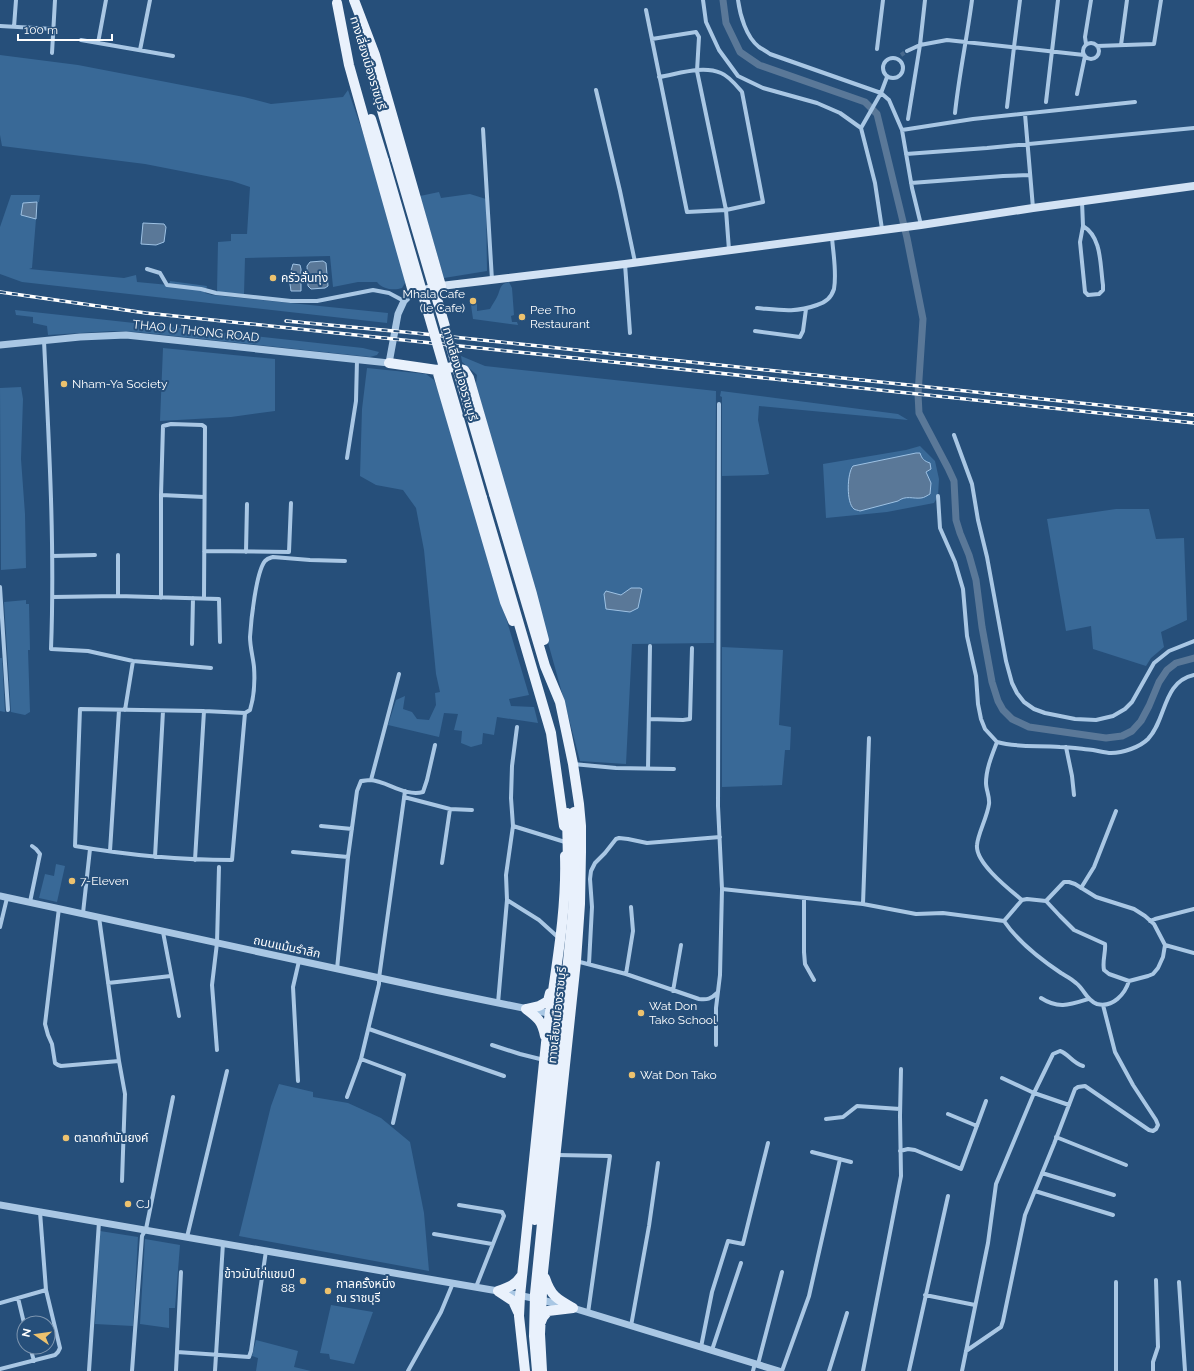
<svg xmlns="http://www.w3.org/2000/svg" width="1194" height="1371" font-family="Raleway,'Noto Sans Thai',sans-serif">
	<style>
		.green { fill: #396997 }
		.water { fill: #5a7898; stroke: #9ec2e4 }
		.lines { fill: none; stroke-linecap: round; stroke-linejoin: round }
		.canal { stroke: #5a7898; stroke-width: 7 }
		.minor-tunnel { stroke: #47698e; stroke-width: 4; stroke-dasharray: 4 2; stroke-linecap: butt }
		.minor { stroke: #a9c7e4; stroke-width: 4 }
		.tertiary { stroke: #a9c7e4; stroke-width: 7 }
		.secondary { stroke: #d2e2f4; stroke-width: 8 }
		.primary { stroke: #e9f1fc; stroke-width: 10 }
		.rail-casing { stroke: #fff; stroke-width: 3.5 }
		.rail { stroke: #264f7a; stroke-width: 2; stroke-dasharray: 6; stroke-linecap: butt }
		.primary-bridge { stroke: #e9f1fc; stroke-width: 10 }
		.poi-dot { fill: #edc26e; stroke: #264f7a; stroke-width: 1.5 }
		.labels { text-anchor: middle; stroke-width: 4; stroke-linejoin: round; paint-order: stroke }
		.street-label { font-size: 12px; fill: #fff; stroke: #264f7a }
		.poi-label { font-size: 12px; fill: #fff; stroke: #264f7a; text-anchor: start }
	</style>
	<rect width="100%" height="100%" fill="#264f7a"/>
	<path class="green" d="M 0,55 L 78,65 L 244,97 L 271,104 L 343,97 L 348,90 L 364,136 L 405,276 L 405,283 L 402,288 C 394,291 382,289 377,282 L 358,282 L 333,287 L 330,256 L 245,258 L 244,294 L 217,292 L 218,242 L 231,241 L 231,234 L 247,234 L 250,187 L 232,181 L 145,164 L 2,146 L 0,135 Z
		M 439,192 L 441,198 L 470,194 L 486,199 L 487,271 L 444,278 L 420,196 Z
		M 11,195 L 40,195 L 39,202 L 23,203 L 21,215 L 36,219 L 32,268 L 29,269 L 124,278 L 136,275 L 137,282 L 169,285 L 170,281 L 207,286 L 205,293 L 212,295 L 388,313 L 387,323 L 22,282 L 0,274 L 0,227 Z
		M 509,282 L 512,288 L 514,315 L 511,316 L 512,322 L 517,322 L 518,325 L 473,319 L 471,305 L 477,304 L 477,311 L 490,309 C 492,305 495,301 497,297 C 501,289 499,284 509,282 Z
		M 15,310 L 363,348 L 379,352 L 377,355 L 370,357 L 137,332 L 112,331 L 48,335 L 47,326 L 33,323 L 33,317 L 16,315 Z
		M 163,348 L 275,359 L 275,411 L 231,417 L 160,421 Z
		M 461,356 L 485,366 L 716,391 L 714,643 L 632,644 L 626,764 L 580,761 L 564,700 L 476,384 L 477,375 L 462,362 Z
		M 367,368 L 426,374 L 434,380 L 438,390 L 529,695 L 509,699 L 511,706 L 534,707 L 538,723 L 497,717 L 494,735 L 483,733 L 482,744 L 471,747 L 461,743 L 462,731 L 454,730 L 458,714 L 444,713 L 439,737 L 388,725 L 396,700 L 405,696 L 403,709 L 412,712 L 417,719 L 429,720 L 436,705 L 435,693 L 440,692 L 436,674 L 424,550 L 416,508 L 403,490 L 376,485 L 360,476 L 362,409 Z
		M 21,387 L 23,399 L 21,459 L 25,514 L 26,568 L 1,570 L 0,388 Z
		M 721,391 L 898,414 L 908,420 L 759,406 L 758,420 L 769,474 L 764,475 L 722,476 L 722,397 L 720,396 Z
		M 920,446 L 935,461 L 939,479 L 938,496 L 934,503 L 887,512 L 826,518 L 823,464 L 906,450 Z
		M 1116,509 L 1149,509 L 1156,539 L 1184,538 L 1187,620 L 1161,632 L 1164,647 L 1151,658 L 1146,666 L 1093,649 L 1091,626 L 1066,631 L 1047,519 Z
		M 26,600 L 26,604 L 29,604 L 30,650 L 28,650 L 30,712 L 25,715 L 11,712 L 4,602 Z
		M 722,647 L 783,650 L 779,725 L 791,727 L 790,750 L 785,750 L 782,785 L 722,787 Z
		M 0,658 L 2,658 L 5,712 L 0,711 Z
		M 56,864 L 65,866 L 57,902 L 39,898 L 45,874 L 54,876 Z
		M 279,1084 L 313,1092 L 313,1097 L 348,1103 L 381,1118 L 410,1142 L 424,1213 L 429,1271 L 239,1236 L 271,1106 Z
		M 100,1231 L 138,1237 L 133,1326 L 95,1324 Z
		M 145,1239 L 180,1245 L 175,1308 L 169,1308 L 169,1328 L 140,1324 Z
		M 331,1305 L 373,1312 L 354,1364 L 330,1359 L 329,1354 L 320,1353 Z
		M 256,1340 L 298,1351 L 294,1367 L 311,1371 L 256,1371 L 258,1358 L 252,1356 Z"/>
	<path class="water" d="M 37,202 L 36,219 L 21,215 L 23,203 Z
		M 143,223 L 164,224 L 166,227 L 164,242 L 156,245 L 141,244 Z
		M 323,261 L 326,263 L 328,286 L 325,288 L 311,289 L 308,286 L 307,266 L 310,262 Z
		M 293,264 L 300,265 L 301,269 L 301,291 L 291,291 L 289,277 Z
		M 916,453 L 920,453 C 922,459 924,461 930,463 L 931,469 L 926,472 L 931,483 L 930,494 C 928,495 924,498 921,498 C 913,499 906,495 898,501 L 860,511 C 858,510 855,510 854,509 C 846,503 847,473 853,466 Z
		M 631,588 L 640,588 L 642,589 L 638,608 L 630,612 L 606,609 L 604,594 L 606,591 L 621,595 Z"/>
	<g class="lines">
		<path class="canal" d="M 723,0 L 726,23 L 740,52 L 759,65 L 865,102 L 877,114 L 907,238 L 923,319 L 918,394 L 919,413 L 948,468 L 954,481 L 956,520 L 960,533 L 969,555 L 976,580 L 982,627 L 992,682 L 998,701 L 1003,710 L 1012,719 L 1029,727 L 1106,738 L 1122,736 L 1132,731 L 1141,721 L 1149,706 L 1159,682 L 1167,670 L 1176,663 L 1194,658"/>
		<path class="minor-tunnel" d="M 901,55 L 907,51"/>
		<path class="minor" d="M 703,0 L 706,22 L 719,50 L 738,76 L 763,88 L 817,103 L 840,113 L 861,128 L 875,183 L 882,229
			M 738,0 C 740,15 746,37 759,47 C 762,49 766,51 770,54 L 881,93 L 889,100 L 902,130 L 912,188 L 921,225
			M 646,10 L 687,212 L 726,210 L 763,202 L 742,92 C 736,85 729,76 721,73 C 702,65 678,74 659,77
			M 0,26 L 53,29
			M 14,27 L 16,0
			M 652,39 L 696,32 L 699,37 L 697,71 L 726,210 L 729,250
			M 81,40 L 173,56
			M 98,43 L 106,0
			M1083 51a8 8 0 1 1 16 0a8 8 0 1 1-16 0Z
			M 1086,44 L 1085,37 L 1091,0
			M 1121,45 L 1127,0
			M 1097,46 L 1154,44 L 1161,0
			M 877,49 L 883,0
			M 140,50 L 150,0
			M 907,51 L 920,45 L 947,40 L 1084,55
			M 52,53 L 55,0
			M883 68a10 10 0 1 1 20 0a10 10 0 1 1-20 0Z
			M 596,90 L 620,191 L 635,262
			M 1077,94 L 1085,56
			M 1046,102 L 1058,0
			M 1007,107 L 1014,47 L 1020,0
			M 955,113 C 959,75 967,38 972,0
			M 1025,114 L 1033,208
			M 908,119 L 920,45 L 925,0
			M 861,128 L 881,93 L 887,77
			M 483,129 L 492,280
			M 902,130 L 973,119 L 1135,102
			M 906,154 L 987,148 L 1194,128
			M 911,183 L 1003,176 L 1030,175
			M 1082,201 L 1083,226 L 1080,242 L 1085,292 L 1088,295 L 1099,294 L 1103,290 L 1103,285 C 1100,265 1102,237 1083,226
			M 625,264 L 630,333
			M 147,269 L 160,273 L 167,285 L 201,289 L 216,293 L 291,301 L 317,301 L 373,290 L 389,293 L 404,301
			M 757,308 C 780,310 795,313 817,305 C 826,302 831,298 834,289 C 837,272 833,253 832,237
			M 755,331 L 800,337 L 803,331 L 806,309
			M 44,341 C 49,444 55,546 51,649 L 88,651 L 133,661 L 211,668
			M 954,435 L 972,484 L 978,520 L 987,557 L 1006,661 L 1012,683 L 1017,693 L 1024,702 L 1034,709 L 1045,713 L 1075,719 L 1096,720 L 1113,716 L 1125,709 L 1132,702 L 1154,663 L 1169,651 L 1194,641
			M 347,458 L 356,401 L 357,360
			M 161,495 L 204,497
			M 938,496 L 940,528 L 955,562 L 963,589 L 967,636 L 976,676 L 978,704 L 981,719 L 985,729 L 997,742 C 992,755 986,769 986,783 C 986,790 990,797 989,804 C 987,818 978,833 977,845 C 975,863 1010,890 1022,900
			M 204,551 L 289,552 L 291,503
			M 246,552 L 247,504
			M 52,556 L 95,555
			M 0,587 L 8,710
			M 118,596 L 118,555
			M 53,597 L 118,596 L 219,599 L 220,642
			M 161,598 L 161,495 L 163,426 L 171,424 L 202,425 L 205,427 L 204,598
			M 192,644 L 193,598
			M 125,710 L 133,661
			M 245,713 L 232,860 C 179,860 127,855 75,846 L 80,709 L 204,711 L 245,713 L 250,710 C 254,697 255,681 254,667 C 253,657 250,647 250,637 C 251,621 256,572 265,561 C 268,558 270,558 273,557 L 310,560 L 345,561
			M 649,719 L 683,720 L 690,719 L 692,648
			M 997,742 C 1017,748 1039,745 1060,747 C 1071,747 1082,749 1093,750 C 1099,751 1106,753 1111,753 C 1123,753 1140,747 1148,739 C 1167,719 1162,682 1194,675
			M 1066,747 L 1072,776 L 1074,795
			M 573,764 L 616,768 L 674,769
			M 648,769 L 650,646
			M 371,780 L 399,674
			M 404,797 L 450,809 L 472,810
			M 321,826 L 352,829
			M 513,826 L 565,842
			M 110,851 L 119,710
			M 293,852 L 348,857
			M 155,857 L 163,711
			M 195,860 L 204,711
			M 442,863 L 450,809
			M 1081,888 L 1094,867 L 1116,811
			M 722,889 L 863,904 L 916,914 L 943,913 L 1004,921
			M 804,898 L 804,952 L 805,964 L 814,980
			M 507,900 L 539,920 L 560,939
			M 30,902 L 40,854 L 36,849 L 32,846
			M 863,904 L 869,738
			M 59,908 L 45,1024 L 48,1035 L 52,1044 L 55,1063 L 58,1065 L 61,1066 L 119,1061
			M 83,913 L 90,849
			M 99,917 L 119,1061 L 125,1094 L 122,1181
			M 1004,921 L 1022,900 L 1027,899 L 1046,901 L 1064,882 L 1069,882 L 1075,884 L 1096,897 L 1134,909 L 1145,916 L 1154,924 L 1165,945 L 1163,957 L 1158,968 L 1153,974 L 1148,976 L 1129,981 L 1109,974 L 1104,970 C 1102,961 1106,952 1105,944 L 1074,930 L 1060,916 L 1046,901
			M 1004,921 C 1018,942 1040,959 1061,973 C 1066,976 1072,979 1076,983 C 1085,990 1086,1000 1097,1004 C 1113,1008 1125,994 1129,981
			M 1150,921 L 1155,919 L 1194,909
			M 0,927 L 7,898
			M 163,932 L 179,1016
			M 1165,945 L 1194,953
			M 576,961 L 626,974 L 699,999 C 707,1000 711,999 717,993
			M 589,964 L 592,907 L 590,879 L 591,871 L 595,863 L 605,853 L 616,839 L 619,838 L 628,839 L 647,843 L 720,837
			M 337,969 L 348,857 L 357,791 L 361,781 C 364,781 367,780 370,780 C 387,781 405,797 423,792 L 427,780 L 435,745
			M 626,974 L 633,931 L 631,907
			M 108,983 L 171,976
			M 673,991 L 681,945
			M 1041,998 C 1058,1009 1069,1005 1088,999
			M 498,1003 L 507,900 L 506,875 L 513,826 L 511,798 L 512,766 L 517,727
			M 369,1029 L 504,1076
			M 492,1045 L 520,1054 L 544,1060
			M 716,1045 L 716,1008 L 720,975 L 722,889 L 718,806 L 719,404
			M 217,1050 L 212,985 L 217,943 L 219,867
			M 361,1059 L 404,1075 L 393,1123
			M 1002,1078 L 1034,1093 L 1069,1105
			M 298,1081 L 293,987 L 299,961
			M 347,1097 L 361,1059 L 379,984 L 379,978 L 405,791
			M 948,1114 L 977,1126
			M 826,1119 L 843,1117 L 857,1106 L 900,1109
			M 1056,1137 L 1126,1165
			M 900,1151 L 908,1149 L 915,1150 L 961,1169 L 986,1101
			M 812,1152 L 851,1162
			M 557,1155 L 610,1156 L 588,1313
			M 1042,1173 L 1114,1195
			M 1035,1191 L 1113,1215
			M 459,1205 L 502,1212 L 504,1216 L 476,1287
			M 434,1234 L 492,1244
			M 187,1237 L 227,1071
			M 1116,1282 L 1116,1371
			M 1179,1282 L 1185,1371
			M 925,1295 L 975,1305
			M 18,1298 L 24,1323
			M 0,1303 L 46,1290
			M 631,1326 L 649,1226 L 658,1163
			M 30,1347 L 34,1361
			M 701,1347 L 712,1292 L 728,1241 L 743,1244 L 768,1143
			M 712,1350 L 741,1263
			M 966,1351 L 1001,1327 L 1003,1321 L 1025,1215 L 1054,1144 L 1075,1089 L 1078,1087 L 1085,1086 L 1149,1130 L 1153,1131 L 1156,1129 L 1158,1125 L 1156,1120 L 1133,1085 L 1115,1052 L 1103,1005
			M 177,1352 L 249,1357 L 251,1351 L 266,1251
			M 758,1364 L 782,1272
			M 0,1369 L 55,1355 L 58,1352 L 60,1348 L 46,1290 L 40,1212
			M 89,1371 L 99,1222
			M 132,1371 L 142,1236 L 146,1229 L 173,1097
			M 176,1371 L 181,1272
			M 215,1371 L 223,1243
			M 408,1371 L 441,1312 L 453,1283
			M 753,1371 L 755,1363
			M 782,1371 L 809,1296 L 840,1159
			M 829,1371 L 847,1313
			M 863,1371 L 901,1176 L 900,1116 L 901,1069
			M 909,1371 L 948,1196
			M 962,1371 L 988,1243 L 996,1184 L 1034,1093 L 1053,1054 L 1060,1051 C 1069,1054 1072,1063 1083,1066
			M 1153,1371 L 1153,1362 L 1158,1347 L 1156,1280"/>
		<path class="tertiary" d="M 0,345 L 80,337 L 126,335 L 389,363 L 398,314 L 404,301 L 413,292
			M 0,896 L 440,991 L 567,1017
			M 0,1205 L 498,1291 L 542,1300 L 573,1308 L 779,1371"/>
		<path class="secondary" d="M 416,292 L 441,286 L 625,264 L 921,225 L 1033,208 L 1194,186"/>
		<path class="primary" d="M 354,0 L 375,55 L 441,286
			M 337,3 L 349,65 L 413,292
			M 358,27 L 396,159
			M 371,119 L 384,161
			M 389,363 L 437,370
			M 494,494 L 545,666 L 560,702 L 573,764 L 579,804 L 581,826 L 581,852 L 580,904 L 576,961 L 543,1272 L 540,1334 L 542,1371
			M 482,498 L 551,733 L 564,826
			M 513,621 L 505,602 L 437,370 L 453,367 L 464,370 L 469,378 L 532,594 L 544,640
			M 526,1009 L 539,1006 L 548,1001 L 550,993
			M 526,1009 C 538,1018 542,1021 545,1036
			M 545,1278 C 551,1296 557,1299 573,1308
			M 498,1291 L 513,1301 L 518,1312
			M 498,1291 C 510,1287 515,1285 522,1275
			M 541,1322 L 543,1317 L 548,1311 L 573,1308
			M 525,1371 L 519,1316 L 520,1296 C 529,1212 537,1127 546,1043 C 553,981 567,918 565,856"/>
		<g class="rail-casing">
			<path id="rail" d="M 0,292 L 146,313 L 1194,423
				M 286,321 L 415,333 L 1194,415"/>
		</g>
		<use href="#rail" class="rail"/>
		<path class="primary-bridge" d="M 396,159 L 494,494
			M 384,161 L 482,498
			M 567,813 L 568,865
			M 535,1220 L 554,1022
			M 537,1371 L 534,1336 L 535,1294 L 573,911 L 575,854 L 574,812"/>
	</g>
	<g class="poi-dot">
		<circle cx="273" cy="278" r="4"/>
		<circle cx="473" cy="301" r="4"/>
		<circle cx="522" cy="317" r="4"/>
		<circle cx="64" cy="384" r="4"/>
		<circle cx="72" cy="881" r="4"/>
		<circle cx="641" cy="1013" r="4"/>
		<circle cx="632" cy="1075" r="4"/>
		<circle cx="66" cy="1138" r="4"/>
		<circle cx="128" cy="1204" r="4"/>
		<circle cx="303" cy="1281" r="4"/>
		<circle cx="328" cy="1291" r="4"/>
	</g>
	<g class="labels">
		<g class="street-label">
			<text transform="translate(368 63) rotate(73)" y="4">ทางเลี่ยงเมืองราชบุรี</text>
			<text transform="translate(196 331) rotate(6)" y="4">THAO U THONG ROAD</text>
			<text transform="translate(460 374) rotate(74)" y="4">ทางเลี่ยงเมืองราชบุรี</text>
			<text transform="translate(287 947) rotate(12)" y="4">ถนนแม้นรำลึก</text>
			<text transform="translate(557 1015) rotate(-84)" y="4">ทางเลี่ยงเมืองราชบุรี</text>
		</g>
		<g class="poi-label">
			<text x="281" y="282">ครัวลั่นทุ่ง</text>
			<text x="465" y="298" text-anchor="end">Mhala Cafe<tspan x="465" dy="14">(le Cafe)</tspan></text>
			<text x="530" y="314">Pee Tho<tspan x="530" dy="14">Restaurant</tspan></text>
			<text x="72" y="388">Nham-Ya Society</text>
			<text x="80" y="885">7-Eleven</text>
			<text x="649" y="1010">Wat Don<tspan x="649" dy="14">Tako School</tspan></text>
			<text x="640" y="1079">Wat Don Tako</text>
			<text x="74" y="1142">ตลาดกำนันยงค์</text>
			<text x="136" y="1208">CJ</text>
			<text x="295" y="1278" text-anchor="end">ข้าวมันไก่แชมป์<tspan x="295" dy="14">88</tspan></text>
			<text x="336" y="1288">กาลครั้งหนึ่ง<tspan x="336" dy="14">ณ ราชบุรี</tspan></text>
		</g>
	</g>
	<g transform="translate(36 1335) rotate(283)"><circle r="19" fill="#264f7a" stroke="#7d95af"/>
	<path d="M0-3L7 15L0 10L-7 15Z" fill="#edc26e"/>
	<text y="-6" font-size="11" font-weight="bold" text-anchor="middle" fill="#ffffff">N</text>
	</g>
	<path d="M18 34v6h94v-6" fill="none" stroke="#ffffff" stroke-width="2"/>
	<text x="24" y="34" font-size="12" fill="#ffffff" stroke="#264f7a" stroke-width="3" paint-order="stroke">100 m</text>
</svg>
